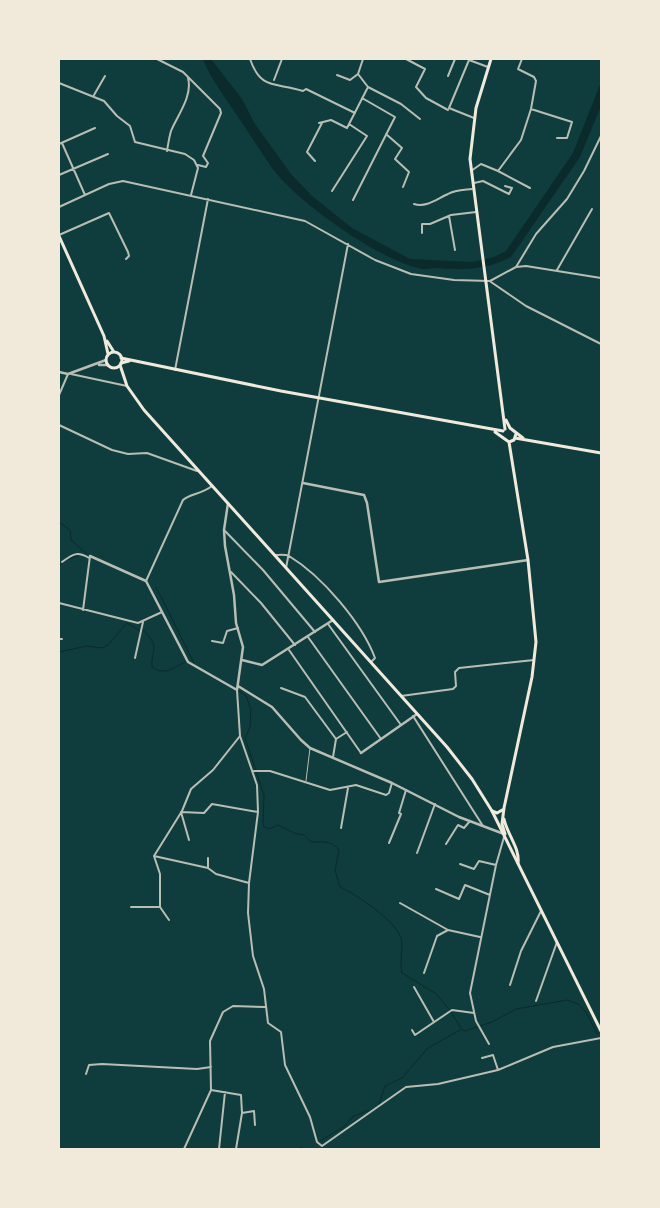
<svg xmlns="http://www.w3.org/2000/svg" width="660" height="1208" font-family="Commissioner,sans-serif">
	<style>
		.water { fill: #0a2a2b }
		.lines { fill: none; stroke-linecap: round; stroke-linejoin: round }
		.stream { stroke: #0a2a2b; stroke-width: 1 }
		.pedestrian { stroke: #b8beb3; stroke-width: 1 }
		.minor { stroke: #b8beb3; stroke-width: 2 }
		.tertiary { stroke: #b8beb3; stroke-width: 2.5 }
		.secondary { stroke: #f1e9da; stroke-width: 3 }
		.primary { stroke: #f1e9da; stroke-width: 3 }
	</style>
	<rect width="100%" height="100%" fill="#0f3d3e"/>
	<path class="water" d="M 203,59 L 211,59 L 242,99 L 255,124 L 291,174 L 312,196 L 352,228 L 410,259 L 472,262 L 494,257 L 506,251 L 573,153 L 601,82 L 601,106 L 580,157 L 511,257 C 487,270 464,270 437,268 C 431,268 425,270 418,268 C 377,258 298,203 272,168 C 259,149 247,130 234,111 C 223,94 210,78 203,59 Z"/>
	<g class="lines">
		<path class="stream" d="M 59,522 L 70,530 L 71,540 L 87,554
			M 59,566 L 66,560 L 80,555
			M 156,587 L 194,663
			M 143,630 C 161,648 151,647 152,667 C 165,676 173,668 185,662
			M 59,652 L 87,646 L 102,648 L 108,645 L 127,623 L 139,630
			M 239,691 L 246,696 L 251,709 L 250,727 L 245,738 L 264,795 L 263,826 L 269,829 L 278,825 L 294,833 L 304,835 L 311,842 C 322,842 333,840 339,851 L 335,870 L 340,887 C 357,895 395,920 401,938 C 404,945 399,960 402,973 L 435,993 L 449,1009
			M 451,1012 L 462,1030 L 465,1031 L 492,1022 L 516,1009 L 567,1000 L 578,1004 L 586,1012 L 598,1035
			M 379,1104 L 385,1086 L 402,1078 L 428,1048 L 460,1030
			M 320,1141 L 345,1126 L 352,1117 L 369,1110
			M 298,1149 L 301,1147 L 304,1149"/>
		<path class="pedestrian" d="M 306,781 L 310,748"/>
		<path class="minor" d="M 157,59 L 183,72 L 220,109 L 221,113 L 203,156 L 208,163 L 206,167 L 198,165
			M 250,59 C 261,91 276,82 303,91 L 306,89 L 355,113
			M 311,59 L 312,59
			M 406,59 L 425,69 L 416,87 L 426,98 L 448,110
			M 522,59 L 518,69 L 534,77 L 536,81 L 531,109 L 572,122 L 567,138 L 557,138
			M 337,75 L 350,80 L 358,74
			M 448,76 L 455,59
			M 274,80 L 282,59
			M 59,83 L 104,101 L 117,116 L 130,126 L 135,142 L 185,154 L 194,160 L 198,168 L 191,195
			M 368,87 L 401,104 L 420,119
			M 94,95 L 105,76
			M 474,118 L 449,108 L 469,60 L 488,67
			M 319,123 L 331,120 L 347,128 L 368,87 L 358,74 L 363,59
			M 386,134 L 402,148 L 395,159 L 409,172 L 403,187
			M 62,143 L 85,195
			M 59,144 L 95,128
			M 167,151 C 168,145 169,138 171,131 C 177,116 193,96 188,78
			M 315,161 L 307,152 L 322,123
			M 471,171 L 481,164 L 498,171 L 530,188
			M 498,171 L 521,140 L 531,109
			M 59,175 L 108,154
			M 474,183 L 483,181 L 509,194 L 512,188 L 505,186
			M 332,191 L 367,136 L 349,124
			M 353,200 L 395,117 L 362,98
			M 414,204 C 427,208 438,198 448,194 C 455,190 465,190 472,189
			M 59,207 L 109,184 L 123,181 L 305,221 L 375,260 L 411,274 L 454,280 L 490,281
			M 449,216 L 455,250
			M 422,233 L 422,224 L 430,224 L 451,215 L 476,212
			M 59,235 L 109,213 L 128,252 L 129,256 L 126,259
			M 516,267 L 536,234 L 567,199 L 584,171 L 601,136
			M 557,270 L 592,209
			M 490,281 L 516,267 L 526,266 L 601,278
			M 491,282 L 526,306 L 601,344
			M 175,370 L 208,199
			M 71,374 L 127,386
			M 59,395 L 68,374
			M 59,425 L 112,450 L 128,454 L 147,453 L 197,471
			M 224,530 L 263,570 L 315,632
			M 274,555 C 279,555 285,554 289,556 C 322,576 362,623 375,658 L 371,662
			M 62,562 C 73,554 77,551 89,558
			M 286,568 L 348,244
			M 231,572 L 261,603 L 295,645
			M 146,581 L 183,500 C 189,494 202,494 212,486
			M 59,603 L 138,623 L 162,612
			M 83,610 L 90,556
			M 328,624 L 401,725
			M 308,637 L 381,739
			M 59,639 L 62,639
			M 212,641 L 223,643 L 227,631 L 238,628
			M 289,650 L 361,753
			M 135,658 L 143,622
			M 281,688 L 305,697 L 336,739
			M 237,690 L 240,736 L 257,785 L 258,812 L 249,883 L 248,913 L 253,956 L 264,989 L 268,1023 L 281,1032 L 285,1065 L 310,1117 L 317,1142 L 322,1146
			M 401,696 L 453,689 L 456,686 L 455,672 L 459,668 L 534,660
			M 413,716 L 483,826
			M 333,757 L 336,739 L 347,732
			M 254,771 L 270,771 L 330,790 L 356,785 L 386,795 L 389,793 L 392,783
			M 181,812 L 204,813 L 212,804 L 258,812
			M 181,812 L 189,840
			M 341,828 L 348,788
			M 389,843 L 401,814 L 399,813 L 406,790
			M 446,844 L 458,825 L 464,828 L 470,821
			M 417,853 L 435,804
			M 154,856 L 208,868 L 216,874 L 249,883
			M 208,858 L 208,868
			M 460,864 L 474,869 L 479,861 L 496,865
			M 436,889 L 459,899 L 465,885 L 490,895
			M 400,903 L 448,930
			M 131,907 L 160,907
			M 169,920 L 160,907 L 160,874 L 154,856 L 182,811 L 191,789 L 213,770 L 240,736
			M 424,973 L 437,936 L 448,930 L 480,937
			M 510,985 L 521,951 L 541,911
			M 414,987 L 434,1022
			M 536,1001 L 557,942
			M 412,1030 L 415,1035 L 452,1010 L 474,1013
			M 489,1044 L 476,1021 L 470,993 L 496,865 L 504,837
			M 482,1058 L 493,1055 L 498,1070
			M 86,1074 L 89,1065 L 102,1064 L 197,1069 L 211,1067
			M 211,1090 L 241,1095 L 242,1113
			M 322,1146 L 406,1087 L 438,1084 L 498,1070 L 553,1047 L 601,1038
			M 184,1149 L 211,1090 L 210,1041 L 223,1012 L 233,1006 L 265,1007
			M 219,1149 L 225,1092
			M 236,1149 L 242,1113 L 254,1111 L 255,1125"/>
		<path class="tertiary" d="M 99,365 L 108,365
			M 59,372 L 68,374 L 106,360
			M 303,483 L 364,495 L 367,503 L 379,582 L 528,560
			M 90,556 L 146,581 L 188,662 L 237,690 L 243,647 L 236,623 L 234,595 L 225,546 L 224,530 L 228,503
			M 242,660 L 262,665 L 333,620
			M 238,686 L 272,707 L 301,740 L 310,748 L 392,783 L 459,817 L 504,834
			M 361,753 L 417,714"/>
		<path class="secondary" d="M 491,59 L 476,108 L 470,159 L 505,429
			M 121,358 L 281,391 L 503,431
			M 121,363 L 129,361
			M 506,420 L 510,428 L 523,438
			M 495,432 L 509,442 L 514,440 L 516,434
			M 515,438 L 601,453
			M 492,811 L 497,813 L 504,809
			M 504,819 C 507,834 520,848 518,863
			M 505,834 L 502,824 L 504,808 L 532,677 L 536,642 L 528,560 L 509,442"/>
		<path class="primary" d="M 59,236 L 104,336 L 108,354
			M 107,341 L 114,352
			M106 360a8 8 0 1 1 16 0a8 8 0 1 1-16 0Z
			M 120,365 L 127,386 L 144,410 L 447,747 L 472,779 L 492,811 L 601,1031"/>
	</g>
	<rect width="660" height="1208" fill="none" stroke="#f1e9da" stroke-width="120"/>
</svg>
